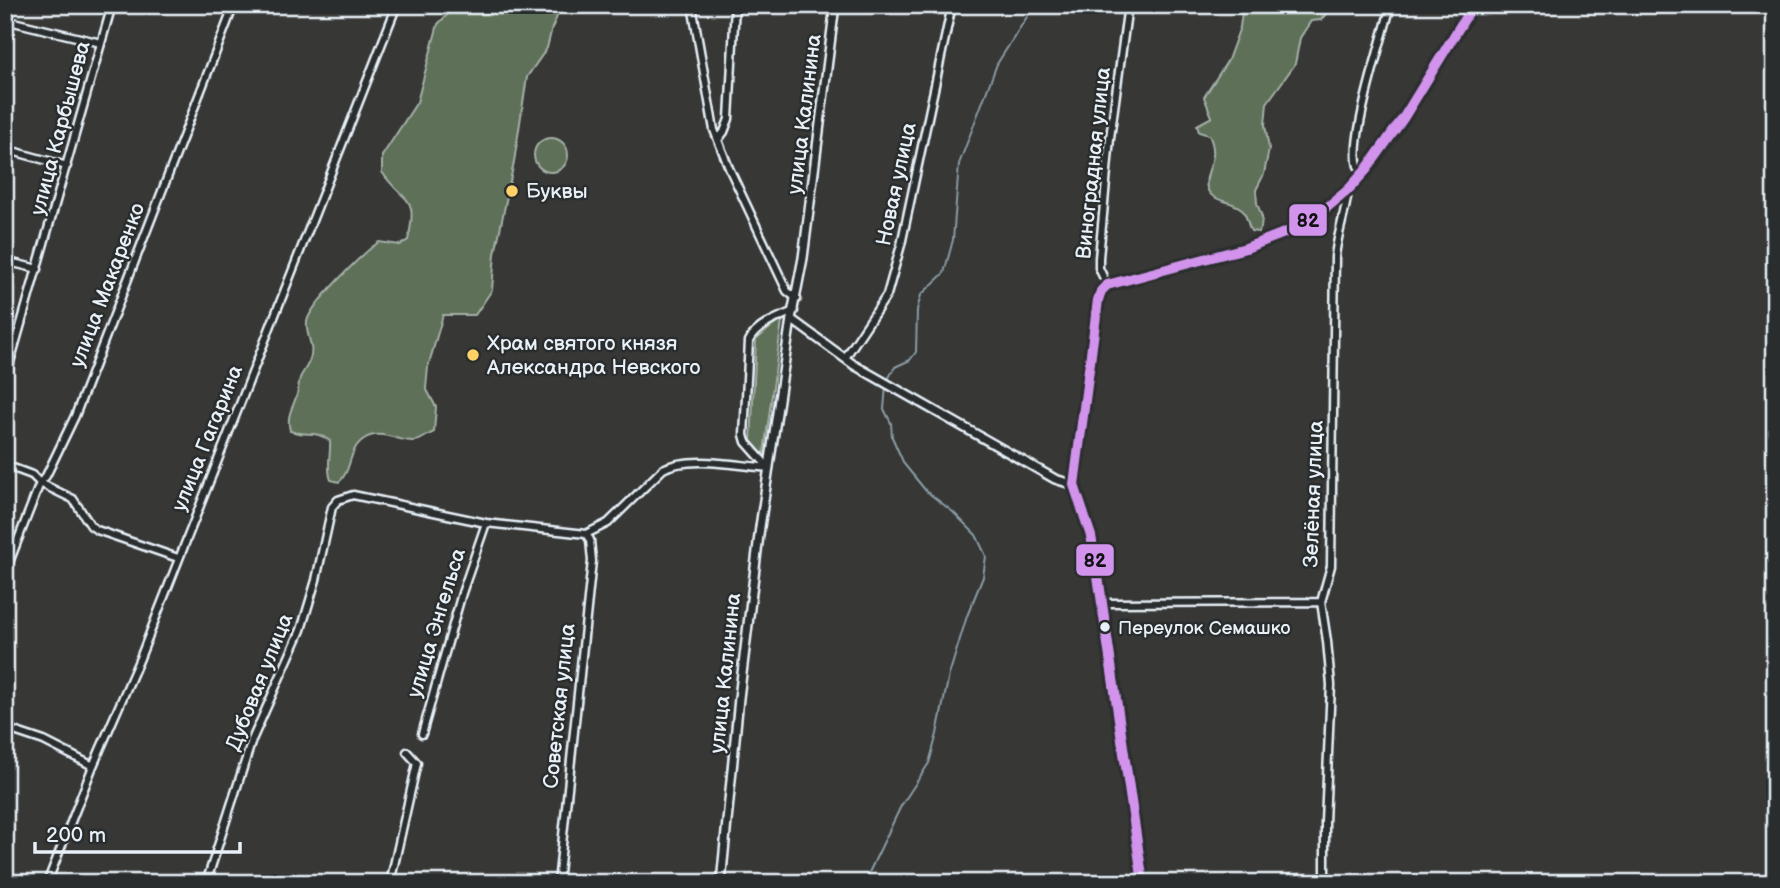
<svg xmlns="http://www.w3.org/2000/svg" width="1780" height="888" font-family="'Balsamiq Sans',sans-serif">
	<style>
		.green { fill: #5f6f58; stroke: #a4b0a8; stroke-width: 2 }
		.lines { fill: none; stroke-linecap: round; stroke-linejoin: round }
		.stream { stroke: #889ca5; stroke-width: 2 }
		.minor-casing { stroke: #e8f1f8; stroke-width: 11 }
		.tertiary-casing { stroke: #e8f1f8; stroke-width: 12 }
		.primary-casing { stroke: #e8f1f8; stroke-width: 14 }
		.minor { stroke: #2a2d2e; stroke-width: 6 }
		.tertiary { stroke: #2a2d2e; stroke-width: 7 }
		.primary { stroke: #2a2d2e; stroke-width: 9 }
		.bus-1-casing { stroke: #2a2d2e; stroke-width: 16 }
		.bus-1 { stroke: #d193ec; stroke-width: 10 }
		.poi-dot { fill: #ffd166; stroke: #2a2d2e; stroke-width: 2.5 }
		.bus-dot { fill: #e8f1f8; stroke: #2a2d2e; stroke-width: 2.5 }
		.labels { text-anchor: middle; stroke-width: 5; stroke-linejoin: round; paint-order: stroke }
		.bus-label { font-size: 19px; fill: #e8f1f8; stroke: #2a2d2e; text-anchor: start }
		.street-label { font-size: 21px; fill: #e8f1f8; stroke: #2a2d2e }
		.poi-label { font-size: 21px; fill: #e8f1f8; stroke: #2a2d2e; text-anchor: start }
		.line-badge { stroke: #2a2d2e; stroke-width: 2.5 }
		.pale-badge-label { font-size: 19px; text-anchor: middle; font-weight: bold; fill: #111 }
	</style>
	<rect width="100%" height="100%" fill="#373735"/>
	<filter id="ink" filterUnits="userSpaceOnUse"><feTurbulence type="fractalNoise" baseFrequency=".0143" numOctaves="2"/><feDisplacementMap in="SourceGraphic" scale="14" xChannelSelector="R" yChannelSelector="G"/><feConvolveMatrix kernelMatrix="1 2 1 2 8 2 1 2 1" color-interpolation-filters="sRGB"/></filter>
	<g filter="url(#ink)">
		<path class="green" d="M 457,5 L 566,5 L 558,14 L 552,28 L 547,48 L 527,77 L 514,162 L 495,254 L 492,290 L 475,315 L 443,315 L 428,367 L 426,388 L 436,407 L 434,432 C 429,434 424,438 419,440 C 401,445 382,427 364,439 C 348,449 352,471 339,482 L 331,480 C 326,467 331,455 330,441 C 314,429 308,437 290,431 C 286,414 293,409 297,394 C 299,389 298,383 300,378 C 303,371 308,366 310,359 C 315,345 305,335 307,322 C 308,307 365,251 379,242 L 400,245 L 408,240 C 419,192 404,205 382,172 L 382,156 L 417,102 L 438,24 Z
			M 1243,5 L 1327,5 L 1330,9 L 1321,20 L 1311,21 L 1300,38 L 1295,64 L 1267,103 L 1265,125 L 1269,149 L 1264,174 L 1256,190 L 1257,203 L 1262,217 L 1261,228 L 1258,232 L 1251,231 C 1247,224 1247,212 1239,207 C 1230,200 1211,202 1207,188 C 1203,170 1221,160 1209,135 L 1199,132 L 1197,125 L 1212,117 L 1204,97 L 1228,60 L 1240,27 Z
			M534 155a17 17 0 1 1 34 0a17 17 0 1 1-34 0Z
			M 780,319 L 782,321 L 764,453 L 760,453 L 751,442 L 756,340 Z"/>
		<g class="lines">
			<path class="stream" d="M 887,381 L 895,367 L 910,360 L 916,352 L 917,310 L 921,295 L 944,273 L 953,240 L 959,164 L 997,64 L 1030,12 L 1031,5
				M 864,883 L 901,806 L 929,763 L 937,734 L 949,675 L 967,616 L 983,577 L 986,556 L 976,535 L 953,512 L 926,491 L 904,464 L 892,437 L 891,423 L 884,409 L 886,386"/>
			<g class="minor-casing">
				<path id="minor" d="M 692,5 L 714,130 L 729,168 L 787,291 L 797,299
					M 5,20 L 101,43
					M 718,140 L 724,132 L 729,119 L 735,5
					M 5,149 L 67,166
					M 1366,170 L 1358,166 C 1349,139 1383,37 1391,5
					M 5,261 L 38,269
					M 1107,285 L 1099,268 L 1099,258 L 1110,138 L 1128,5
					M 845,358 L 887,295 L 901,245 L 952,5
					M 5,380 L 112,5
					M 5,465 L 32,475 L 40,483 L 73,499 L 91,526 L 97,530 L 178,558
					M 769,468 L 746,442 L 744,435 L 749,341 C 756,326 779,317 794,311
					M 5,573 L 40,483 L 46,476 L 75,416 L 234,5
					M 1102,603 L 1321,602
					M 5,728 L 44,741 L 93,766
					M 422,734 L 462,593 L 486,523
					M 47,883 L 93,766 L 140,658 L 397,5
					M 206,883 L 252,740 L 301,630 L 316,580 L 332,507 L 338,500 L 353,495 L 486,523 L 586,534 L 608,523 L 663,469 C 689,455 739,466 769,468
					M 390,883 L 417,763 L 407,752
					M 558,883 L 592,561 L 590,540 L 586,534
					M 1325,883 L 1325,822 L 1331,685 L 1327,641 L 1321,602 L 1331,566 L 1335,257 C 1337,234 1346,213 1348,190"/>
			</g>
			<g class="tertiary-casing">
				<path id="tertiary" d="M 791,319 L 854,365 L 1055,479 L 1074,485
					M 721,883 L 739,698 L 760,527 L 791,319 L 803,258 L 835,5"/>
			</g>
			<g class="primary-casing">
				<path id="primary" d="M 1143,883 L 1098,576 L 1091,536 L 1074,485 L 1098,300 L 1101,291 L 1107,285 L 1246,248 L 1292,230 L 1325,209 L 1348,190 L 1366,170 L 1404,117 L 1473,5"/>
			</g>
			<use href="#minor" class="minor"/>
			<use href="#tertiary" class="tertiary"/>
			<use href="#primary" class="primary"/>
			<g class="bus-1-casing">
				<path id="bus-1" d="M 1143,883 L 1098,576 L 1091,536 L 1074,485 L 1098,300 L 1101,291 L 1107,285 L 1246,248 L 1292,230 L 1325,209 L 1348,190 L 1366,170 L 1404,117 L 1473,5"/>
			</g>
			<use href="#bus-1" class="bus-1"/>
		</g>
	</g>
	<g class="poi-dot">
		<circle cx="512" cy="191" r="7"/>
		<circle cx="473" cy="355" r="7"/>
	</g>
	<circle class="bus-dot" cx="1105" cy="627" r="6"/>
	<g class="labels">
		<g class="bus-label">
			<text x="1118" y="634">Переулок Семашко</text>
		</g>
		<g class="street-label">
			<text transform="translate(804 114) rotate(-83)" y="7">улица Калинина</text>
			<text transform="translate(60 128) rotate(-75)" y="7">улица Карбышева</text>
			<text transform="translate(1093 163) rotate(-84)" y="7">Виноградная улица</text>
			<text transform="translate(896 184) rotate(-78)" y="7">Новая улица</text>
			<text transform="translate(107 285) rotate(-69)" y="7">улица Макаренко</text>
			<text transform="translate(207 438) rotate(-68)" y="7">улица Гагарина</text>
			<text transform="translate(1313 494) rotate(-88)" y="7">Зелёная улица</text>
			<text transform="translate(436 623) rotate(-73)" y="7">улица Энгельса</text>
			<text transform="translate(725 673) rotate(-84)" y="7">улица Калинина</text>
			<text transform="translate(259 682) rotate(-68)" y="7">Дубовая улица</text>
			<text transform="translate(559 706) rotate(-84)" y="7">Советская улица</text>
		</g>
		<g class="poi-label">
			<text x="526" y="198">Буквы</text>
			<text x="487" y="350">Храм святого князя<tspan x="487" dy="24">Александра Невского</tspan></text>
		</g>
	</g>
	<g class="line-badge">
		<rect x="1288" y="203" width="40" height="34" rx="7" fill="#d193ec"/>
		<rect x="1075" y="543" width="40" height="34" rx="7" fill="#d193ec"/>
	</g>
	<g class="pale-badge-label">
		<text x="1308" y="227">82</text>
		<text x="1095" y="567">82</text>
	</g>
	<rect width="1780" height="888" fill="none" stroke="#2a2d2e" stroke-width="28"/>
	<rect x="14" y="14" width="1752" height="860" fill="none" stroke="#e8f1f8" stroke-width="2.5" filter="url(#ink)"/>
	<path d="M35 842v10h205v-10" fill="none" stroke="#e8f1f8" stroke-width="3.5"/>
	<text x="46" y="842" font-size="21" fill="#e8f1f8" stroke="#2a2d2e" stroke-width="5" paint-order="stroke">200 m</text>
</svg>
